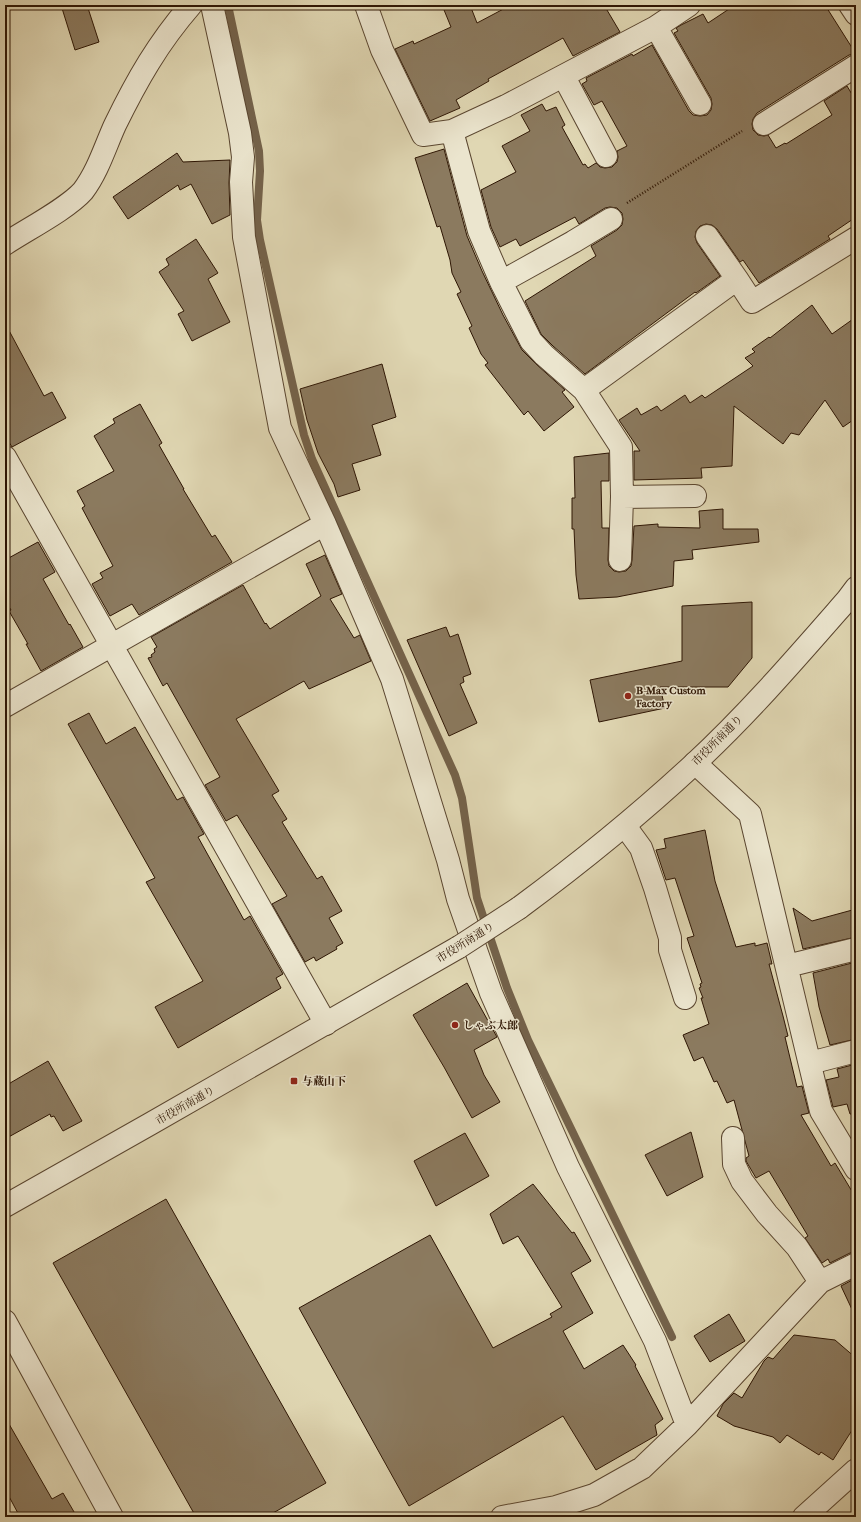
<svg xmlns="http://www.w3.org/2000/svg" width="861" height="1522" font-family="'IM FELL French Canon','Noto Serif JP',serif">
	<style>
		.lines { fill: none; stroke-linecap: round; stroke-linejoin: round }
		.stream { stroke: #74624a; stroke-width: 8 }
		.building { fill: #8b7a5f; stroke: #2e1604 }
		.minor-casing { stroke: #5a4630; stroke-width: 24 }
		.tertiary-casing { stroke: #5a4630; stroke-width: 24 }
		.path { stroke: #2e1604; stroke-width: 2.5; stroke-dasharray: 1 2; stroke-linecap: butt }
		.minor { stroke: #ebe5ce; stroke-width: 22 }
		.tertiary { stroke: #ebe5ce; stroke-width: 22 }
		.tertiary-bridge-casing { stroke: #5a4630; stroke-width: 24; stroke-linecap: butt }
		.tertiary-bridge { stroke: #ebe5ce; stroke-width: 22 }
		.poi-dot { fill: #8f2418; stroke: #ebe5ce; stroke-width: 1.5 }
		.labels { text-anchor: middle; stroke-width: 3; stroke-linejoin: round; paint-order: stroke }
		.poi-label { font-size: 11px; font-weight: bold; fill: #2e1604; stroke: #ebe5ce; text-anchor: start }
		.street-label { font-size: 11px; fill: #2e1604; stroke: #ebe5ce }
	</style>
	<rect width="100%" height="100%" fill="#e0d7b3"/>
	<filter id="stains"><feTurbulence type="fractalNoise" baseFrequency=".005" numOctaves="4"/><feColorMatrix values="0 0 0 0 .2 0 0 0 0 .09 0 0 0 0 .02 0 0 0 .5 -.17"/></filter>
	<radialGradient id="worn" r=".72"><stop offset=".6" stop-color="#630" stop-opacity="0"/><stop offset="1" stop-color="#630" stop-opacity=".3"/></radialGradient>
	<g class="lines">
		<path class="stream" d="M 228,5 L 259,151 L 260,171 L 257,220 L 260,240 L 304,435 L 312,459 L 455,775 L 462,798 L 477,898 L 507,988 L 528,1040 L 672,1337"/>
	</g>
	<path class="building" d="M 61,5 L 87,5 L 99,42 L 75,50 Z
		M 442,5 L 470,5 L 477,23 L 511,5 L 604,5 L 620,32 L 573,56 L 563,38 L 488,79 L 489,81 L 456,100 L 460,108 L 430,121 L 395,49 L 413,41 L 414,44 L 451,27 Z
		M 735,5 L 825,5 L 856,54 L 849,55 L 757,113 L 753,119 L 752,124 L 753,130 L 758,135 L 764,136 L 768,135 L 776,148 L 785,143 L 786,144 L 832,115 L 824,101 L 847,86 L 856,101 L 856,217 L 828,236 L 830,239 L 759,283 L 743,260 L 740,262 L 717,229 L 712,225 L 706,224 L 700,226 L 696,231 L 695,237 L 697,243 L 720,276 L 696,293 L 695,292 L 585,374 L 553,346 L 541,334 L 525,301 L 596,256 L 591,246 L 617,230 L 622,225 L 623,219 L 622,213 L 617,208 L 610,207 L 605,208 L 579,224 L 575,217 L 520,246 L 516,239 L 500,247 L 491,227 L 481,190 L 516,172 L 502,146 L 530,131 L 521,115 L 542,104 L 546,111 L 556,107 L 565,125 L 562,127 L 583,165 L 585,164 L 588,168 L 596,163 L 600,167 L 605,168 L 612,167 L 617,162 L 618,157 L 617,151 L 627,146 L 602,101 L 594,105 L 582,84 L 587,81 L 586,78 L 632,54 L 633,56 L 652,45 L 689,111 L 693,115 L 700,116 L 707,115 L 711,110 L 712,104 L 711,98 L 674,33 L 678,31 L 676,28 L 681,25 L 703,14 L 708,23 Z
		M 444,149 L 467,236 L 482,271 L 503,315 L 522,350 L 536,364 L 565,390 L 562,392 L 574,407 L 544,431 L 528,411 L 524,415 L 485,365 L 488,363 L 481,354 L 469,328 L 472,326 L 457,294 L 461,292 L 452,273 L 450,260 L 440,226 L 437,227 L 415,158 Z
		M 177,153 L 183,162 L 230,160 L 229,183 L 230,215 L 212,224 L 191,184 L 180,190 L 178,185 L 128,219 L 113,197 Z
		M 196,239 L 218,273 L 208,279 L 230,322 L 192,341 L 178,314 L 184,311 L 159,272 L 169,265 L 166,259 Z
		M 812,305 L 832,334 L 856,317 L 856,418 L 843,427 L 825,400 L 799,435 L 791,433 L 783,444 L 734,406 L 732,466 L 701,468 L 702,478 L 634,480 L 634,451 L 640,451 L 619,420 L 637,408 L 641,415 L 657,406 L 661,411 L 685,395 L 690,403 L 702,395 L 705,398 L 753,366 L 745,358 L 755,352 L 752,349 L 769,337 L 770,338 Z
		M 5,323 L 44,396 L 52,392 L 66,418 L 12,447 L 5,436 Z
		M 382,364 L 396,417 L 372,425 L 381,455 L 352,464 L 360,490 L 338,497 L 334,484 L 318,453 L 307,420 L 300,389 Z
		M 140,404 L 162,443 L 159,445 L 184,489 L 183,489 L 212,537 L 215,535 L 232,562 L 139,615 L 132,604 L 110,616 L 92,584 L 103,578 L 100,573 L 113,566 L 82,508 L 85,506 L 77,491 L 114,471 L 94,436 L 115,423 L 113,419 Z
		M 609,453 L 609,481 L 601,481 L 602,528 L 609,528 L 608,560 L 609,566 L 614,571 L 619,572 L 626,571 L 631,566 L 632,560 L 634,526 L 658,524 L 658,527 L 700,528 L 699,511 L 723,509 L 723,529 L 758,529 L 759,542 L 692,550 L 693,559 L 674,561 L 673,586 L 617,597 L 579,599 L 576,575 L 574,529 L 572,529 L 572,498 L 575,498 L 574,457 Z
		M 38,542 L 55,572 L 43,579 L 69,625 L 70,624 L 83,647 L 41,671 L 26,644 L 28,644 L 9,611 L 11,610 L 5,600 L 5,560 Z
		M 325,555 L 342,594 L 330,599 L 354,638 L 360,635 L 371,661 L 309,689 L 304,681 L 236,719 L 279,791 L 272,795 L 287,819 L 282,822 L 317,879 L 322,876 L 342,911 L 329,918 L 343,943 L 336,947 L 337,949 L 316,961 L 314,957 L 305,962 L 272,904 L 287,896 L 237,815 L 226,821 L 205,785 L 220,777 L 167,683 L 163,686 L 148,658 L 152,657 L 151,655 L 155,652 L 154,649 L 157,647 L 151,637 L 243,585 L 265,624 L 266,623 L 270,629 L 321,596 L 306,564 Z
		M 752,602 L 752,658 L 728,687 L 660,687 L 665,708 L 599,722 L 590,680 L 682,661 L 682,606 Z
		M 446,627 L 450,637 L 458,634 L 471,674 L 463,677 L 464,682 L 460,684 L 477,723 L 449,736 L 407,640 Z
		M 89,713 L 106,744 L 135,727 L 177,800 L 183,797 L 204,834 L 198,837 L 244,920 L 250,916 L 283,974 L 276,978 L 281,988 L 178,1048 L 155,1007 L 203,981 L 146,882 L 155,878 L 68,724 Z
		M 705,830 L 715,881 L 736,947 L 755,943 L 755,946 L 767,943 L 772,964 L 769,964 L 783,1016 L 788,1036 L 785,1037 L 797,1087 L 802,1086 L 809,1113 L 801,1115 L 831,1166 L 835,1163 L 856,1198 L 856,1252 L 850,1253 L 830,1263 L 828,1259 L 822,1263 L 805,1238 L 808,1236 L 769,1171 L 756,1178 L 746,1161 L 746,1158 L 749,1156 L 734,1100 L 727,1103 L 717,1081 L 714,1082 L 703,1057 L 694,1061 L 683,1035 L 709,1024 L 701,998 L 703,998 L 699,988 L 701,987 L 700,984 L 702,983 L 687,938 L 694,936 L 675,878 L 666,880 L 656,850 L 666,848 L 664,839 Z
		M 793,908 L 812,921 L 856,909 L 856,937 L 803,949 Z
		M 856,962 L 856,1039 L 830,1045 L 819,1007 L 813,973 Z
		M 467,983 L 497,1037 L 474,1050 L 484,1075 L 500,1102 L 472,1118 L 444,1067 L 413,1015 Z
		M 48,1061 L 82,1121 L 63,1131 L 54,1116 L 51,1117 L 50,1114 L 5,1139 L 5,1086 Z
		M 856,1064 L 856,1114 L 850,1114 L 847,1104 L 833,1107 L 826,1080 L 839,1077 L 837,1069 Z
		M 691,1132 L 703,1177 L 667,1196 L 645,1155 Z
		M 465,1133 L 489,1176 L 436,1206 L 414,1161 Z
		M 533,1184 L 572,1233 L 574,1232 L 591,1261 L 571,1273 L 593,1313 L 563,1331 L 584,1369 L 623,1345 L 636,1365 L 635,1366 L 663,1419 L 655,1425 L 657,1435 L 596,1470 L 563,1416 L 409,1506 L 299,1308 L 430,1235 L 493,1348 L 552,1317 L 550,1314 L 562,1307 L 518,1236 L 503,1244 L 490,1214 Z
		M 166,1199 L 326,1483 L 266,1517 L 196,1517 L 53,1263 Z
		M 856,1278 L 856,1318 L 841,1286 Z
		M 729,1314 L 745,1341 L 710,1362 L 694,1336 Z
		M 794,1335 L 835,1340 L 856,1358 L 856,1424 L 833,1460 L 821,1452 L 819,1455 L 787,1435 L 780,1443 L 773,1437 L 734,1426 L 717,1416 L 723,1404 L 734,1393 L 742,1398 L 764,1361 L 768,1357 L 773,1359 Z
		M 5,1417 L 52,1499 L 63,1493 L 77,1517 L 20,1517 L 5,1489 Z"/>
	<g class="lines">
		<g class="minor-casing">
			<path id="minor" d="M 212,5 L 240,133 L 243,157 L 241,182 L 244,237 L 280,428 L 325,524 L 392,679 L 448,860 L 458,899 L 491,993 L 568,1167 L 655,1341 L 687,1425
				M 366,5 L 382,50 L 423,135 L 452,131 L 506,106 L 656,27 L 689,5
				M 850,5 L 856,14
				M 656,27 L 700,104
				M 564,77 L 606,156
				M 764,124 L 856,66
				M 452,131 L 479,231 L 501,282 L 531,341 L 544,355 L 584,390 L 621,447 L 622,497 L 695,496
				M 707,236 L 737,279
				M 5,244 C 26,230 67,209 83,191 C 98,171 105,147 115,125 C 137,80 158,43 191,5
				M 501,282 L 573,242 L 611,219
				M 584,390 L 737,279 L 752,302 L 856,238
				M 5,457 L 326,1024
				M 620,560 L 622,497
				M 5,706 L 325,524
				M 695,763 L 750,814 L 821,1111 L 856,1169
				M 625,826 L 641,848 L 655,888 L 670,938 L 670,950 L 685,998
				M 787,966 L 856,949
				M 810,1063 L 856,1051
				M 733,1138 L 734,1164 L 742,1181 L 767,1214 L 797,1247 L 820,1282
				M 502,1517 L 556,1507 L 594,1495 L 642,1468 L 687,1425 L 820,1282 L 856,1264"/>
		</g>
		<g class="tertiary-casing">
			<path id="tertiary" d="M 519,908 C 580,863 638,816 694,764 C 749,713 798,656 847,600 L 856,588
				M 5,1206 L 150,1124 L 459,947
				M 5,1321 L 112,1517
				M 804,1517 L 856,1470"/>
		</g>
		<path class="path" d="M 627,203 L 742,131"/>
		<use href="#minor" class="minor"/>
		<use href="#tertiary" class="tertiary"/>
		<g class="tertiary-bridge-casing">
			<path id="tertiary-bridge" d="M 459,947 L 519,908"/>
		</g>
		<use href="#tertiary-bridge" class="tertiary-bridge"/>
	</g>
	<g class="poi-dot">
		<circle cx="628" cy="696" r="4"/>
		<circle cx="455" cy="1025" r="4"/>
		<rect x="290" y="1077" width="8" height="8" rx="2"/>
	</g>
	<g class="labels">
		<g class="poi-label">
			<text x="636" y="694">B-Max Custom<tspan x="636" dy="13">Factory</tspan></text>
			<text x="463" y="1029">しゃぶ太郎</text>
			<text x="302" y="1085">与蔵山下</text>
		</g>
		<g class="street-label">
			<text transform="translate(717 740) rotate(-45)" y="4">市役所南通り</text>
			<text transform="translate(465 942) rotate(-32)" y="4">市役所南通り</text>
			<text transform="translate(185 1105) rotate(-30)" y="4">市役所南通り</text>
		</g>
	</g>
	<rect width="861" height="1522" fill="none" stroke="#e0d7b3" stroke-width="20"/>
	<rect x="6" y="6" width="849" height="1510" fill="none" stroke="#2e1604" stroke-width="2"/>
	<rect x="10" y="10" width="841" height="1502" fill="none" stroke="#2e1604"/>
	<rect width="100%" height="100%" filter="url(#stains)"/>
	<rect width="100%" height="100%" fill="url(#worn)"/>
</svg>
